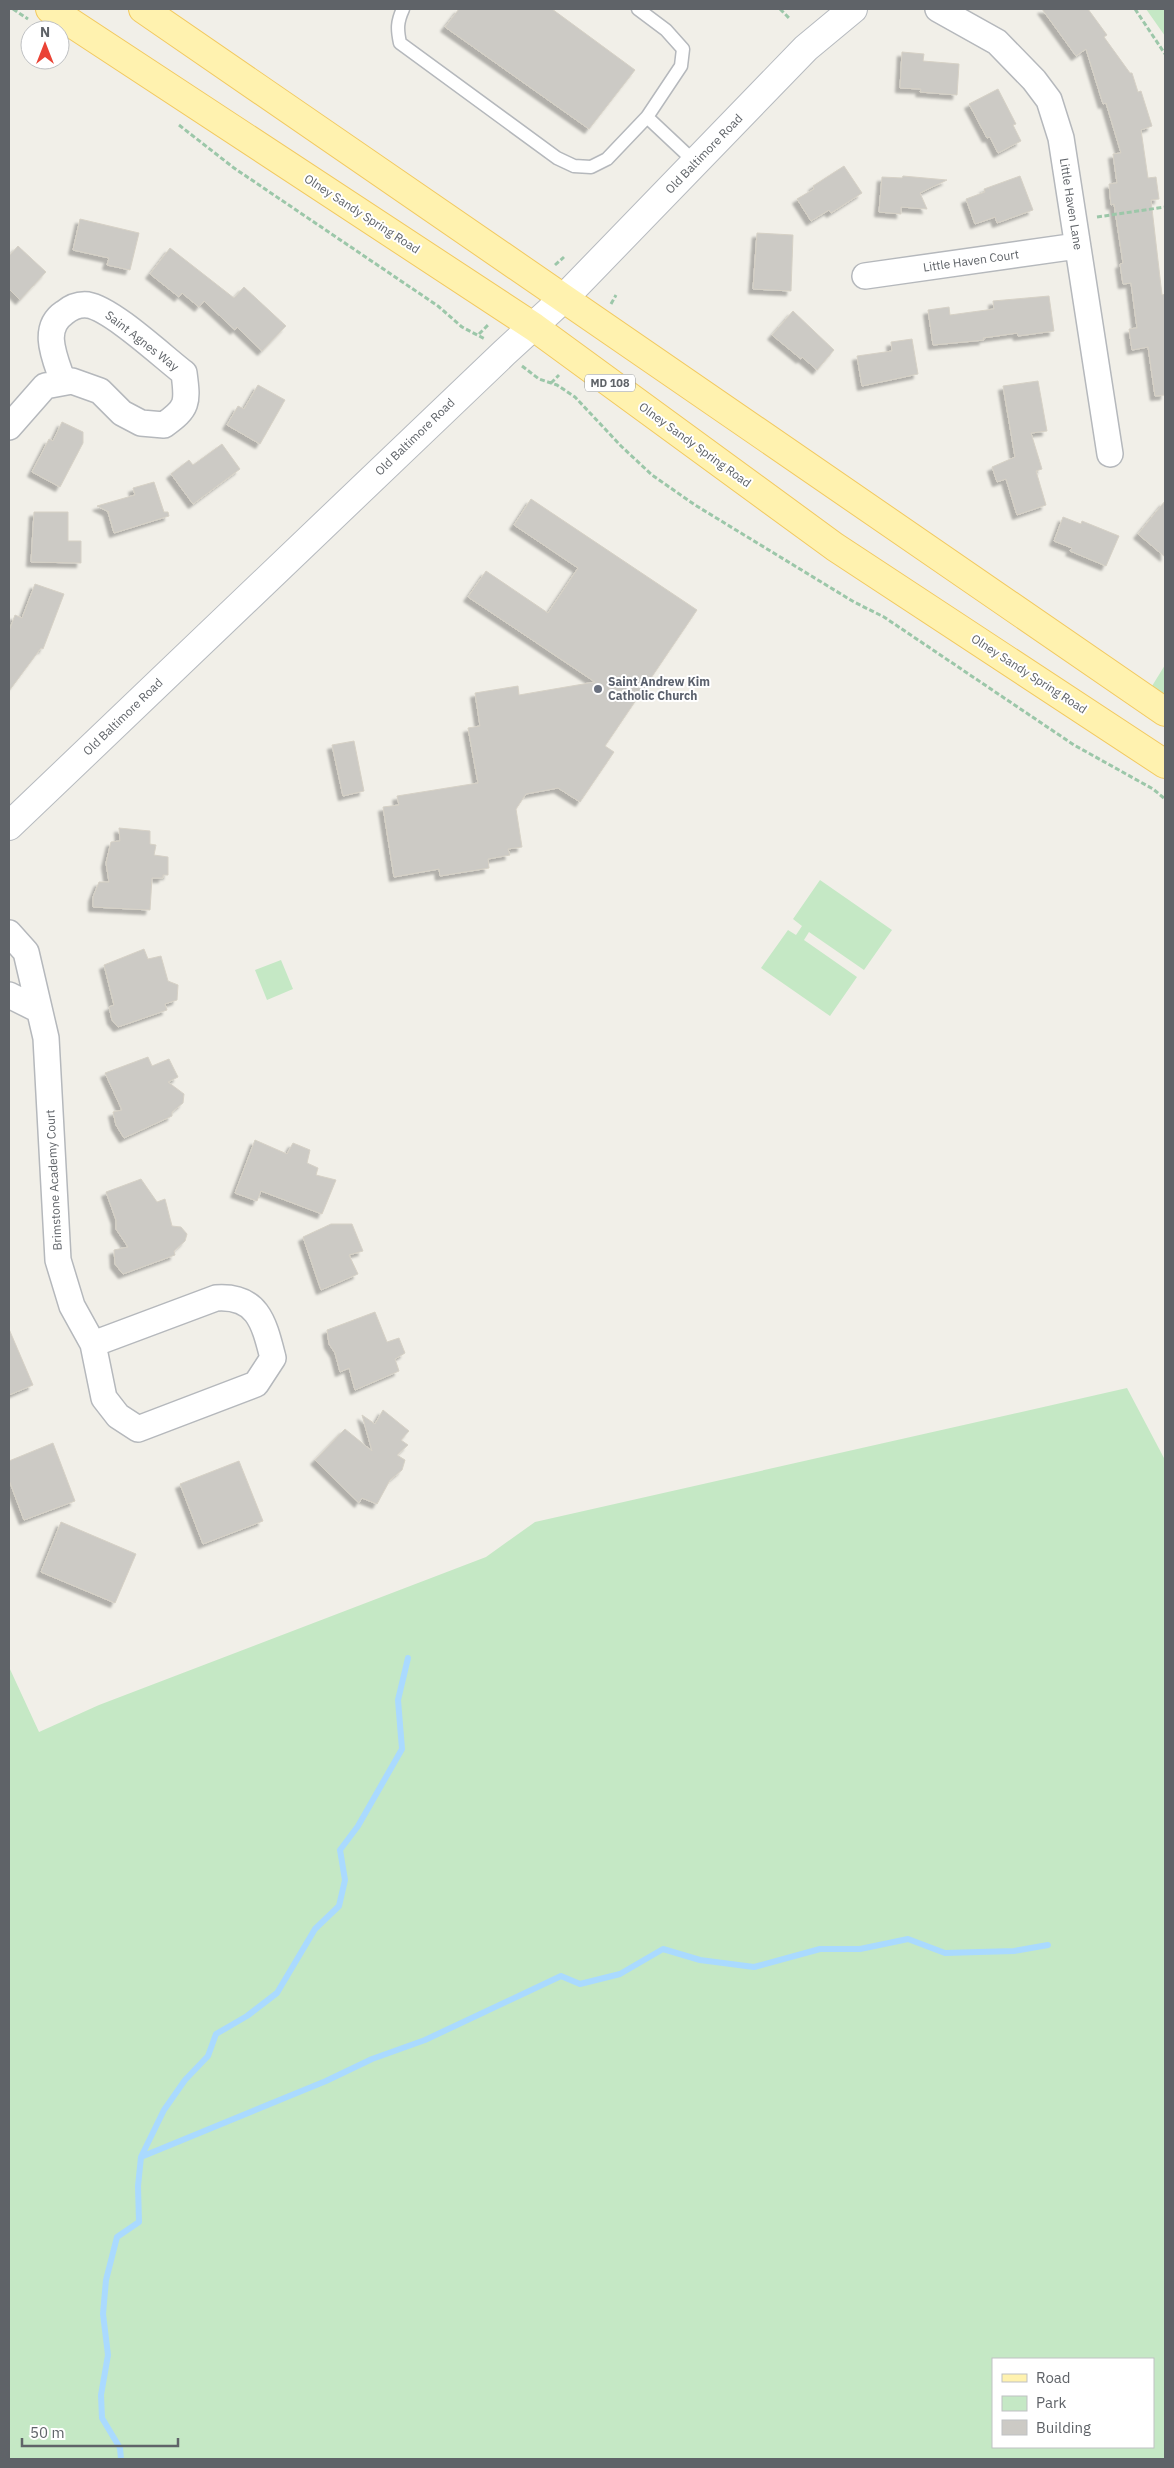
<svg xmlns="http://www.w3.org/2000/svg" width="1174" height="2468" font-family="'IBM Plex Sans',sans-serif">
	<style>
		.green { fill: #c5e8c5; fill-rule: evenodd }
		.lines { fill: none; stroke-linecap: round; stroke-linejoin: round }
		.stream { stroke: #aadaff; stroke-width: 6 }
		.building { fill: #cccac5; stroke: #d6d1c6; filter: url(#shadow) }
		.lane-casing { stroke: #b5b8bc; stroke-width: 15 }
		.street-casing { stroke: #b5b8bc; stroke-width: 28 }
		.secondary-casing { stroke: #b6babf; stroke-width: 30 }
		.primary-casing { stroke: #f2c960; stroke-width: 30 }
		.path { stroke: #9cc7a9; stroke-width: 3; stroke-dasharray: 5 2.5; stroke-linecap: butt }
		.lane { stroke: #fff; stroke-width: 12 }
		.street { stroke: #fff; stroke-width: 25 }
		.secondary { stroke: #fff; stroke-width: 28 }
		.primary { stroke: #fff2af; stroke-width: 28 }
		.worship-dot { fill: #6b7280; stroke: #fff; stroke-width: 2 }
		.labels { text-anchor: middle; stroke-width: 4; stroke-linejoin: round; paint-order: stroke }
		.shield { fill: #fff; stroke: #8f9295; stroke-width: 1 }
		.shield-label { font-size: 11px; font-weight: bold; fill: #5f6368 }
		.street-label { font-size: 12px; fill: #5f6368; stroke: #fff }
		.worship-label { font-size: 12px; font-weight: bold; fill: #5b616d; stroke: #fff; text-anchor: start }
	</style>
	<defs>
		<filter id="shadow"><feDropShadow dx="-4.5" dy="4.5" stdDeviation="1" flood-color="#0004"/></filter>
	</defs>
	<rect width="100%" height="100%" fill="#f1efe8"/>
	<path class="green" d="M 1146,9 L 1165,9 L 1165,36 Z
		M 1165,665 L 1165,712 L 1144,699 Z
		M 820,880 L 892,930 L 864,970 L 809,932 L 804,940 L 857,977 L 830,1016 L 761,968 L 788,930 L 796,935 L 802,926 L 793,919 Z
		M 281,960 L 293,989 L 267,1000 L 255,970 Z
		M 1127,1388 L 1165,1460 L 1165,2459 L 9,2459 L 9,1667 L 39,1732 L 99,1705 L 486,1557 L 535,1522 ZM 993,2359 L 1153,2359 L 1153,2447 L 993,2447 Z"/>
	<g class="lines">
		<path class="stream" d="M 141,2157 L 164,2110 L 185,2080 L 208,2056 L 216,2034 L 247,2016 L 277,1993 L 315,1929 L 339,1906 L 345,1880 L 340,1850 L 358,1826 L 402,1749 L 398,1700 L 408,1658
			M 121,2459 L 120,2448 L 102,2418 L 101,2395 L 108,2355 L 103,2314 L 106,2280 L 117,2237 L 139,2222 L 138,2186 L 141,2157 L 326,2081 L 372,2059 L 425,2040 L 561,1976 L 580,1984 L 620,1974 L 663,1949 L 700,1960 L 754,1967 L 820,1949 L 860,1949 L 908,1939 L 945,1953 L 1014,1951 L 1048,1945"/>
	</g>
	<path class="building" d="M 459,9 L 552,9 L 635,70 L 589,129 L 445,27 Z
		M 1042,9 L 1088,9 L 1107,35 L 1104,37 L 1130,73 L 1132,73 L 1138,92 L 1141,91 L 1152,126 L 1141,130 L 1148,178 L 1156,177 L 1159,199 L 1151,200 L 1162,295 L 1165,294 L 1165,395 L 1155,396 L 1148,347 L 1132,350 L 1129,329 L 1137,328 L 1131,283 L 1123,284 L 1120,264 L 1123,263 L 1114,204 L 1111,205 L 1109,184 L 1117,183 L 1113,154 L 1121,153 L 1106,103 L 1103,104 L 1086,49 L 1076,56 Z
		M 902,52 L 924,54 L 923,61 L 959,64 L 957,95 L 920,92 L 921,89 L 900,88 Z
		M 998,89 L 1016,124 L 1013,125 L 1021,141 L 998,153 L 990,137 L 987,138 L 969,104 Z
		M 844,166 L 862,193 L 831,213 L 829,210 L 811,221 L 797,199 L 814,189 L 813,186 Z
		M 903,176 L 947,180 L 920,193 L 927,209 L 901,207 L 901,214 L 879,212 L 882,177 L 902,178 Z
		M 1020,176 L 1033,210 L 997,223 L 995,217 L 975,224 L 966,199 L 985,192 L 984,189 Z
		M 80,219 L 139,233 L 130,270 L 107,265 L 109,258 L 73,250 Z
		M 757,233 L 793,235 L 791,291 L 753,289 Z
		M 18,246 L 46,272 L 20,300 L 9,289 L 9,256 Z
		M 170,248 L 234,298 L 244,287 L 286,326 L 262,351 L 237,327 L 235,330 L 204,301 L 199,307 L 182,293 L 179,297 L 150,274 Z
		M 1049,296 L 1054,331 L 1018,336 L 1017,333 L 983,338 L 984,340 L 933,345 L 928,310 L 949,307 L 950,315 L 994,309 L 993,301 Z
		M 793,311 L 834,350 L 817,370 L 802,357 L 801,359 L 772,335 Z
		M 912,339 L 918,374 L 862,386 L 857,356 L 892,351 L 891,342 Z
		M 1038,381 L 1047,431 L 1031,433 L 1042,469 L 1036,471 L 1046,505 L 1017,515 L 1006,479 L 997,482 L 992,467 L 1015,457 L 1003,386 Z
		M 258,385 L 285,400 L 260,444 L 227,425 L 238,406 L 244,409 Z
		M 62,422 L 83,432 L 83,443 L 60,487 L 32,472 L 49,439 L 53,441 Z
		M 222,444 L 240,469 L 193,504 L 171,474 L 189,460 L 193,465 Z
		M 154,482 L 164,512 L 168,512 L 169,516 L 114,533 L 108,512 L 109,512 L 97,506 L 135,495 L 133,488 Z
		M 531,499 L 697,610 L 605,746 L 614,752 L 580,802 L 558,788 L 526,794 L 516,809 L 522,847 L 508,849 L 510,855 L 488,859 L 489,868 L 440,876 L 439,869 L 394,877 L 383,807 L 399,805 L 397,796 L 478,783 L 468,728 L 480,726 L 475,693 L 518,686 L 519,695 L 595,682 L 468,597 L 486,571 L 548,613 L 578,568 L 514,525 Z
		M 1165,501 L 1165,557 L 1138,534 Z
		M 34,512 L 68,512 L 68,541 L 81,541 L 81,563 L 31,562 Z
		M 1063,517 L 1081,524 L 1082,521 L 1119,536 L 1106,566 L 1070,551 L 1072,548 L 1054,541 Z
		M 35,584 L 64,594 L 43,649 L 41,648 L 9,691 L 9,631 L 15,615 L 22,618 Z
		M 354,741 L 364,791 L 343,796 L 332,745 Z
		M 119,828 L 150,831 L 150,844 L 156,845 L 154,855 L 168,857 L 168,875 L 163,875 L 163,878 L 152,878 L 150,910 L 93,907 L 93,897 L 99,882 L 109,882 L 106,863 L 111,842 L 120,841 Z
		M 144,949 L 148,959 L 161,956 L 168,981 L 178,985 L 177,1000 L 165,1004 L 167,1010 L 118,1027 L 112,1020 L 109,1007 L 114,1005 L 104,965 Z
		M 148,1057 L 152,1066 L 169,1059 L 178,1077 L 168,1082 L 184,1094 L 183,1103 L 172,1112 L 172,1116 L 124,1138 L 116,1125 L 113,1112 L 122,1110 L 105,1073 Z
		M 255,1140 L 287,1154 L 293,1143 L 310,1150 L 307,1163 L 318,1168 L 316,1175 L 336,1180 L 322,1214 L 261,1191 L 257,1201 L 235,1193 Z
		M 141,1179 L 157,1202 L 165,1199 L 172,1226 L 181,1227 L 187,1234 L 185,1241 L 174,1251 L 175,1255 L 123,1274 L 115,1264 L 114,1250 L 128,1247 L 116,1229 L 116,1220 L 106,1192 Z
		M 331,1224 L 352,1224 L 363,1251 L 349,1255 L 358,1274 L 321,1290 L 303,1237 Z
		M 375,1312 L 387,1342 L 399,1338 L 405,1353 L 395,1359 L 399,1371 L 355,1390 L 349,1368 L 340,1372 L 335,1353 L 329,1344 L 327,1330 Z
		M 9,1329 L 33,1385 L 9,1395 Z
		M 383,1410 L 409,1431 L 401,1440 L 408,1445 L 397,1455 L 405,1460 L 402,1470 L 390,1480 L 377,1504 L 362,1498 L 359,1503 L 315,1460 L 345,1429 L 372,1451 L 362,1415 L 375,1424 Z
		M 53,1443 L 75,1501 L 24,1520 L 9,1480 L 9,1461 Z
		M 239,1461 L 263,1521 L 203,1544 L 180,1484 Z
		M 61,1522 L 136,1554 L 115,1603 L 41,1572 Z"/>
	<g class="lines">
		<g class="lane-casing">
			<path id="lane" d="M 403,9 C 397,22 397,29 400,43 L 557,158 L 574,166 L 591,167 L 607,159 L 647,117 L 681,66 L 683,49 L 666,30 L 638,9
				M 647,117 L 696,163"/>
		</g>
		<g class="street-casing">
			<path id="street" d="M 938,9 L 997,42 L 1034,80 L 1049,100 L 1061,138 L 1110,454
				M 865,276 L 1077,246
				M 9,427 L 45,386 L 72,381 L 100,391 L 122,413 L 141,423 L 164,425 C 188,408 188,403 184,373 C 163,357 112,309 88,305 C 79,304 70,308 64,313 C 40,329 56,360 63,382
				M 9,933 L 26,952 L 46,1038 L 58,1260 L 72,1306 L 93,1344 L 104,1398 L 118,1416 L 138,1429 L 256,1384 L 273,1358 C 264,1323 258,1295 216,1298 L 93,1344
				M 9,995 L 39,1010"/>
		</g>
		<g class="secondary-casing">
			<path id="secondary" d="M 9,826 L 504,353 L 563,299 L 806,48 L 853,9"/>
		</g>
		<g class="primary-casing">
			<path id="primary" d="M 50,9 L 534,327 L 835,547 L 1165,764
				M 143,9 L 1165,712"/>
		</g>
		<path class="path" d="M 13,9 L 28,19
			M 780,9 L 789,18
			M 1135,9 L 1165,54
			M 179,125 L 234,168 L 438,306 L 462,327 L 485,339
			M 1097,217 L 1165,207
			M 555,265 L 564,257
			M 611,304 L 616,295
			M 479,334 L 489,324
			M 522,366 L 539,379 L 557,385 L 575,397 L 621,446 L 652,475 L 695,505 L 854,602 L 884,617 L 1074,745 L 1153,789 L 1165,799
			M 551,383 L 559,375"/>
		<use href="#lane" class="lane"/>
		<use href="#street" class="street"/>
		<use href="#secondary" class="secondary"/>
		<use href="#primary" class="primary"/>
	</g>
	<circle class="worship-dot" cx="598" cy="689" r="5"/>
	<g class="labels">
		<rect class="shield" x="585" y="374.5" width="50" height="17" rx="4"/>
		<g class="shield-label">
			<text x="610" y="387">MD 108</text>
		</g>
		<g class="street-label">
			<text transform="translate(704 154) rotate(-46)" y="4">Old Baltimore Road</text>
			<text transform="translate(1071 204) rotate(81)" y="4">Little Haven Lane</text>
			<text transform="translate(362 214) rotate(33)" y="4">Olney Sandy Spring Road</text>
			<text transform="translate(971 261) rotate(-8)" y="4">Little Haven Court</text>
			<text transform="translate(142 341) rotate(38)" y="4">Saint Agnes Way</text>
			<text transform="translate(415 437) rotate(-44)" y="4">Old Baltimore Road</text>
			<text transform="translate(695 445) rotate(36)" y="4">Olney Sandy Spring Road</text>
			<text transform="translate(1029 674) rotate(33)" y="4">Olney Sandy Spring Road</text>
			<text transform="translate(123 717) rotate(-44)" y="4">Old Baltimore Road</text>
			<text transform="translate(54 1180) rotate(-93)" y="4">Brimstone Academy Court</text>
		</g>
		<g class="worship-label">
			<text x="608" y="686">Saint Andrew Kim<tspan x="608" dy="14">Catholic Church</tspan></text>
		</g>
	</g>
	<rect width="1174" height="2468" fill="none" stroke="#5f6368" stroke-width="20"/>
	<rect x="992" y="2358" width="162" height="90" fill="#ffffff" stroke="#bfc1c3"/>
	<rect x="1002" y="2374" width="25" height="8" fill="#fff2af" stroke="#bfc1c3"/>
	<text x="1036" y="2383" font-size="15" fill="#5f6368">Road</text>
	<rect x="1002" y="2396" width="25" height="15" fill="#c5e8c5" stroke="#bfc1c3"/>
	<text x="1036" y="2408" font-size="15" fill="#5f6368">Park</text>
	<rect x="1002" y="2420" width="25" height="15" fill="#cccac5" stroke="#bfc1c3"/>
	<text x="1036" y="2433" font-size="15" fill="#5f6368">Building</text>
	<g transform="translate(45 45)"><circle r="24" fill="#ffffff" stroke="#bfc1c3"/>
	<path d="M0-4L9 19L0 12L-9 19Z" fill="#ea4335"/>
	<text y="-8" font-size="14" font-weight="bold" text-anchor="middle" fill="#5f6368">N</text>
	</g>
	<path d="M22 2438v8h156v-8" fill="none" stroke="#5f6368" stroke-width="2.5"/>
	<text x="30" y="2438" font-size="15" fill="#5f6368" stroke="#ffffff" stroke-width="4" paint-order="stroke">50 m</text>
</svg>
